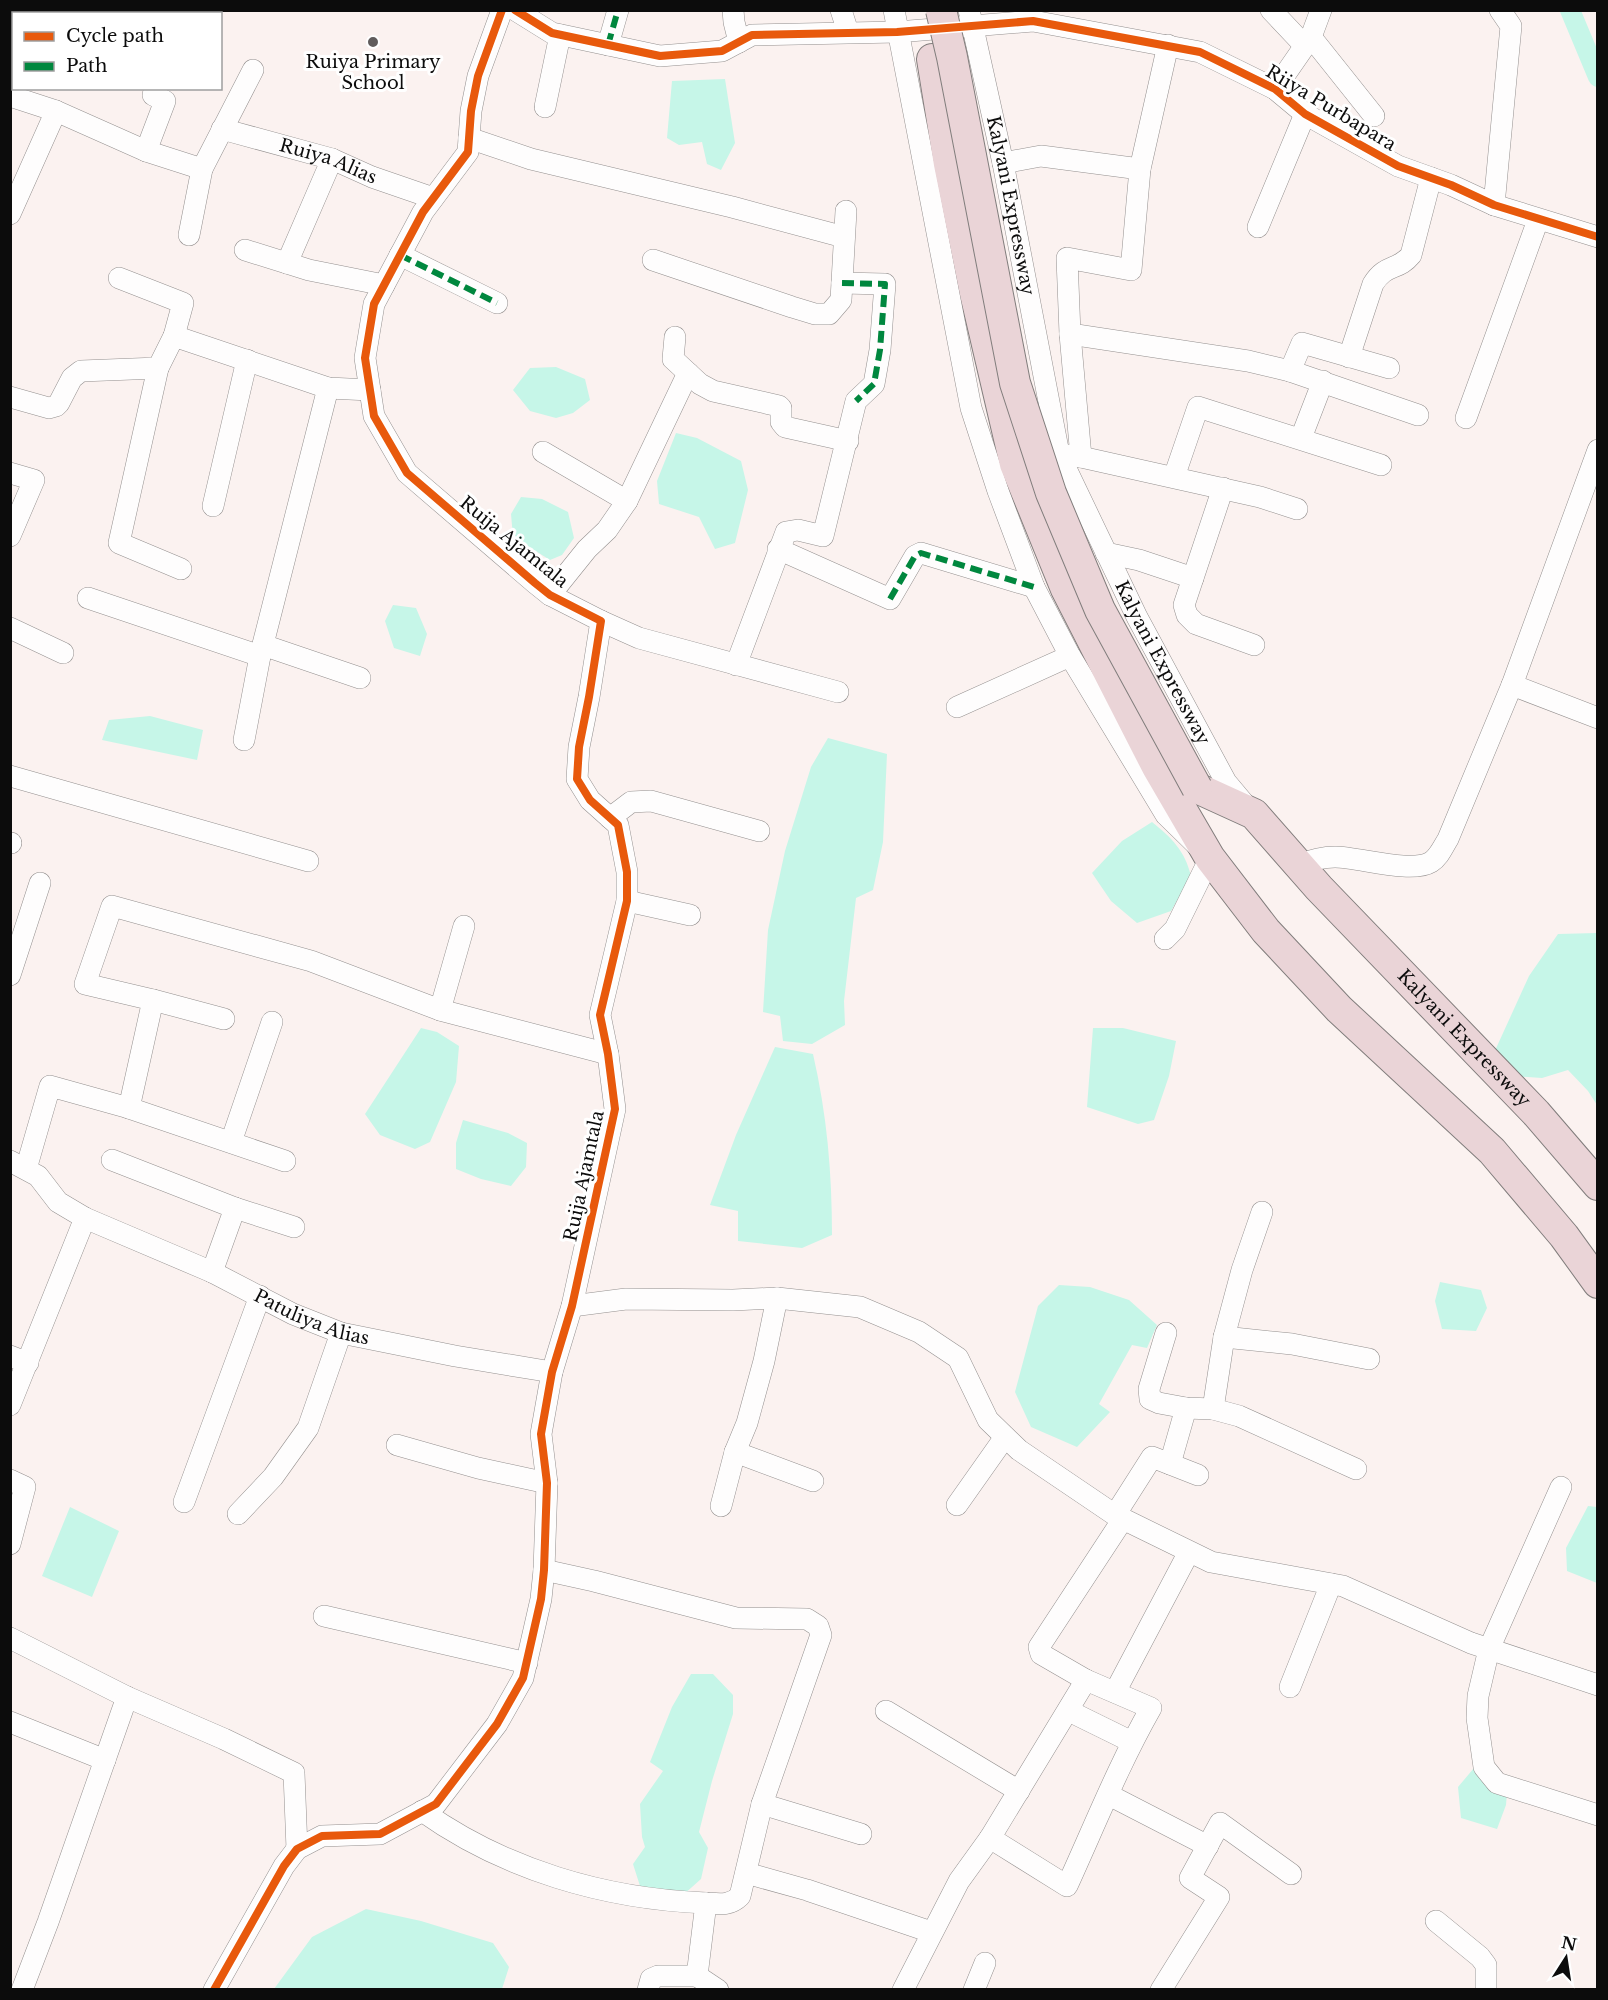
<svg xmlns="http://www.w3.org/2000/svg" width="1608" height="2000" font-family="'Libre Baskerville',serif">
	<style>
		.water { fill: #c6f6e8 }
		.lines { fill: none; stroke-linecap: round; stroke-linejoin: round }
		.canal { stroke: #c6f6e8; stroke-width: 20 }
		.minor-casing { stroke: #94908f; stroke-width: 22 }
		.highway-casing { stroke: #817d7c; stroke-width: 32 }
		.minor { stroke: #fefdfd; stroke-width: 21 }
		.highway { stroke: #ead4d7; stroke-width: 30 }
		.highway-bridge-casing { stroke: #817d7c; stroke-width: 32; stroke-linecap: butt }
		.highway-bridge { stroke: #ead4d7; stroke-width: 30 }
		.quiet { stroke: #00873e; stroke-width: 6; stroke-dasharray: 12 6; stroke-linecap: butt }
		.cycleway-casing { stroke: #fff; stroke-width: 11 }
		.cycleway { stroke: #e8590c; stroke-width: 8 }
		.poi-dot { fill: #605c5c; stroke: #fff; stroke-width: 2 }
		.labels { text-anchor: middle; stroke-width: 6; stroke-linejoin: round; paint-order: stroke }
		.poi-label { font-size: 18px; fill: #0c0c0c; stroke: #fff }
		.street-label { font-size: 18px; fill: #0c0c0c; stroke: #fff }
	</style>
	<rect width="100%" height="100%" fill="#fbf2f0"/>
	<path class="water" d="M 725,79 L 735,143 L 721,170 L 707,164 L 702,142 L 679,145 L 667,138 L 672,81 Z
		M 556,367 L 585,379 L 590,400 L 573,413 L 556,418 L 530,411 L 513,390 L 530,368 Z
		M 676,433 L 697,438 L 741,461 L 748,490 L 735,543 L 715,549 L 699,517 L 659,504 L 657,481 Z
		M 521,497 L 542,499 L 568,512 L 574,538 L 562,555 L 550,560 L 513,537 L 511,514 Z
		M 393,605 L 416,608 L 427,634 L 420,656 L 394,648 L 385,621 Z
		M 150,716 L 203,730 L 197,760 L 102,740 L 109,720 Z
		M 828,738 L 887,754 L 883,842 L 873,890 L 856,898 L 844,1001 L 845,1025 L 812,1044 L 783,1041 L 780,1016 L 763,1012 L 768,930 L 785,851 L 811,767 Z
		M 1152,822 C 1172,838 1185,851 1191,876 L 1171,911 L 1137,923 L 1111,901 L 1092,873 L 1122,841 Z
		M 1597,933 L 1597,1105 L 1588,1091 L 1568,1070 L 1542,1078 L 1511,1076 L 1493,1055 L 1529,976 L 1558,934 Z
		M 421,1028 L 437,1032 L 459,1046 L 456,1082 L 430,1142 L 415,1149 L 380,1135 L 365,1114 Z
		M 1093,1028 L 1123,1028 L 1176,1041 L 1169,1076 L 1154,1120 L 1138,1124 L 1087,1107 Z
		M 775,1047 L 813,1054 C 827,1115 832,1172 832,1235 L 802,1248 L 738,1241 L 738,1211 L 710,1205 L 736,1135 Z
		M 463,1120 L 508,1133 L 527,1143 L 526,1167 L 511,1186 L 481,1179 L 456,1169 L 456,1143 Z
		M 1440,1282 L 1481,1290 L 1487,1308 L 1476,1331 L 1442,1329 L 1435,1301 Z
		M 1059,1285 L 1090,1287 L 1129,1300 L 1157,1325 L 1147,1348 L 1132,1345 L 1099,1404 L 1110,1412 L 1077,1447 L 1031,1427 L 1015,1392 L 1038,1306 Z
		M 1588,1506 L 1597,1507 L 1597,1583 L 1567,1571 L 1566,1548 Z
		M 70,1507 L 119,1531 L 92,1597 L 42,1576 Z
		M 691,1674 L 713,1674 L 733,1695 L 733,1714 L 712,1781 L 699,1832 L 708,1848 L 701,1879 L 673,1904 L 640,1886 L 633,1864 L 645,1847 L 642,1837 L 640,1804 L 663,1771 L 650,1762 L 672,1707 Z
		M 1474,1768 L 1508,1779 L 1506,1805 L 1497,1829 L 1461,1818 L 1458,1787 Z
		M 366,1909 L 421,1921 L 493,1943 L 509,1967 L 502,1989 L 274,1989 L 312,1937 Z"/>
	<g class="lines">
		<path class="canal" d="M 1570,10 L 1598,77"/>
		<g class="minor-casing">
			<g id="minor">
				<path d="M 126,10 L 135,14"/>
				<path d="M 515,10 L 552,33 L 660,56 L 722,51 L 752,35 L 897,32 L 1033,21 L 1200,52 L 1275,89 L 1305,114 L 1398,166 L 1451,185 L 1494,205 L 1598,237"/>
				<path d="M 733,10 L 734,22 L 739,42"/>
				<path d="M 841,10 L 848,32"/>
				<path d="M 894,10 L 971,408 L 998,491 L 1034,587 L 1070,656 L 1166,815 L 1210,858 L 1175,929 L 1165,939"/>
				<path id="s1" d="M 969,10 L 1003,163 L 1059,454 L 1137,617 L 1226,782 L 1247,807"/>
				<path d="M 1271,10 L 1305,46"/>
				<path d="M 184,14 L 185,10"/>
				<path d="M 1311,37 L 1374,116"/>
				<path d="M 608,45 L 618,10"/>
				<path d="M 1275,89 L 1311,37 L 1321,10"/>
				<path d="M 10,96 L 56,111 L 146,151 L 202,169"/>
				<path d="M 545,107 L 560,35"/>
				<path id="s2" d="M 222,129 L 332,159 L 372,177 L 433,198"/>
				<path d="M 469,138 L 531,159 L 732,207 L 844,237"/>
				<path d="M 146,151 L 165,101 L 153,95 L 155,88"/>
				<path d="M 1003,163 L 1041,156 L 1140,169"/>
				<path d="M 1494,205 L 1511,26 L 1500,10"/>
				<path d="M 10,214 L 56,111"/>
				<path d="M 1258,227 L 1305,114"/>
				<path d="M 189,235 L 202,169 L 253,70"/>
				<path d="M 245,250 L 309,270 L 384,285"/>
				<path d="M 400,255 L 497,303"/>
				<path d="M 653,260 L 792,307 L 815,314 L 829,314 L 841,300 L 846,211"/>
				<path d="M 287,263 L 332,159"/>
				<path d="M 119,278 L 183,303 L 174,336"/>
				<path d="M 1070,334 L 1248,361 L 1290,371 L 1418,415"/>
				<path d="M 675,337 L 673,359 L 700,384 L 713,391 L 779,406 L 781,408 L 781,422 L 785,427 L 848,441"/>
				<path d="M 1349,357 L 1373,284 C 1386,263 1398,271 1411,255 L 1431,178"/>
				<path d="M 158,368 L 119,543 L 181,569"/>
				<path d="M 1290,371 L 1302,343 L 1389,368"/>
				<path d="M 10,397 L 49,408 L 56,406 L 59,403 L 72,378 L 81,371 L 158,368 L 174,336 L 328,388 L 370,390"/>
				<path d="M 1466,418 L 1538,220"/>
				<path d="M 1301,438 L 1323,381"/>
				<path d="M 543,452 L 627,501"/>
				<path d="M 1059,454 L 1081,457 L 1070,334 L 1067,258 L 1131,270 L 1140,169 L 1168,45"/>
				<path d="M 1081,457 L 1260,497 L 1297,509"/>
				<path d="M 10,473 L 34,480 L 10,536"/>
				<path d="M 1174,477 L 1198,407 L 1381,465"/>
				<path d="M 1223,488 L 1184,605 L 1187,615 L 1196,624 L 1254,645"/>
				<path d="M 213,506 L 247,360"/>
				<path d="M 778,549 L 890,599 L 915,556 L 921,553 L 1034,587"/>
				<path d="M 1106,553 L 1139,560 L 1193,578"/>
				<path d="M 550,595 L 587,549 L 607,530 L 627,501 L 688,373"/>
				<path d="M 88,598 L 260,656"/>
				<path d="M 601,621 L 639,638 L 838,692"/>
				<path d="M 10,628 L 63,653"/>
				<path d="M 263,645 L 360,678"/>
				<path d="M 736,665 L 786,532 L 798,530 L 823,536 L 856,401 L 874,384 L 880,350 L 885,284 L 842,283"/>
				<path d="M 1512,685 L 1598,718"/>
				<path d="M 957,707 L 1070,656"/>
				<path d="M 244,740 L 260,656 L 328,388"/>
				<path d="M 10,776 L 308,861"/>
				<path d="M 610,818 L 631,802 L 651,801 L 759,831"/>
				<path d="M 10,843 L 11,843"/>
				<path d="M 1299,865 C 1311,860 1321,857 1335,857 C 1359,857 1411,874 1431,862 C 1439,857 1443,847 1448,839 L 1512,685 L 1598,450"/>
				<path d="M 627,901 L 690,915"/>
				<path d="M 10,975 L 40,883"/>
				<path d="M 153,1000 L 224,1019"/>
				<path d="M 440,1010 L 464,926"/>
				<path d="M 129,1108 L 153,1000 L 85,984 L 112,906 L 311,961 L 440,1010 L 608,1054"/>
				<path d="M 231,1142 L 272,1022"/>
				<path d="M 112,1160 L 235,1208 L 294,1227"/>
				<path id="s3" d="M 10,1161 L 38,1176 L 58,1202 L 85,1218 L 212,1272 L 293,1314 L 341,1333 L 455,1356 L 552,1372"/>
				<path d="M 26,1169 L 50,1086 L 129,1108 L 285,1161"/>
				<path d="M 212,1272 L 235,1208"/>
				<path d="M 572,1306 L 626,1299 L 733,1300 L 777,1298 L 860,1307 L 919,1332 L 958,1358 L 988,1420 L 1019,1450 L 1115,1515 L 1211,1562 L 1343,1586 L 1471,1643 L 1598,1685"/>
				<path d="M 1166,1333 L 1149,1389 L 1150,1399 L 1159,1403 L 1186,1408 L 1213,1409 L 1239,1416 L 1356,1469"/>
				<path d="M 1224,1337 L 1292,1344 L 1369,1359"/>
				<path d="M 10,1356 L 28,1363"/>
				<path d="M 10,1405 L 85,1218"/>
				<path d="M 1213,1409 L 1224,1337 L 1242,1270 L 1262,1212"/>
				<path d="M 397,1445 L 478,1468 L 547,1483"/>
				<path d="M 735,1452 L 813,1481"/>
				<path d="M 1170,1464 L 1186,1408"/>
				<path d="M 10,1480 L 25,1487 L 10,1544"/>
				<path d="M 1561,1487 L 1489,1649 L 1478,1696 L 1477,1718 L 1484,1767 L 1497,1783 L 1598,1815"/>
				<path d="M 184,1502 L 260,1296"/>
				<path d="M 957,1505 L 1005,1437"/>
				<path d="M 721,1506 L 735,1452 L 747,1423 L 764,1361 L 777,1298"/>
				<path d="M 238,1514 L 273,1477 L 308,1428 L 341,1333"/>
				<path d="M 1115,1515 L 1152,1457 L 1198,1475"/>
				<path d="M 544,1570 L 594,1581 L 736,1618 L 807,1619 L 818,1626 L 821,1635 L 762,1804 L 740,1896 C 730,1906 720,1904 706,1903 L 697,1976 L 658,1976 L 651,1979 L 648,1990"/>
				<path d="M 324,1616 L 527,1663"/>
				<path d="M 10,1638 L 127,1697 L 224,1739 L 294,1773 L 297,1849"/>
				<path d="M 1086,1680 L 1151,1708 C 1119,1764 1094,1827 1067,1886 L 990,1838 Z"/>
				<path d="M 1086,1680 L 1041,1654 L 1039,1647 L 1123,1519"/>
				<path d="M 1290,1687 L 1331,1584"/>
				<path d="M 1115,1692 L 1189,1552"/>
				<path d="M 886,1711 L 1019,1791"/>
				<path d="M 1069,1711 L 1132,1742"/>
				<path d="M 10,1722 L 105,1760"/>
				<path d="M 1109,1795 L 1208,1846"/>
				<path d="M 762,1804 L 861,1834"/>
				<path d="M 422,1811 C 505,1870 605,1899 706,1903"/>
				<path d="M 746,1873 L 807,1890 L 931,1932"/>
				<path d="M 1436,1921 L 1480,1957 L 1486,1965 L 1486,1990"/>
				<path d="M 697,1976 L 718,1990"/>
				<path d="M 22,1990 L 48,1922 L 127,1697"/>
				<path d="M 214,1990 L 284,1866 L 297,1849 L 322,1836 L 380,1834 L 436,1804 L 497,1724 L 523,1678 L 541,1599 L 544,1570 L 547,1483 L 541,1434 L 552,1372 L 572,1306 L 615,1109 L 608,1054 L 600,1015 L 627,901 L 627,872 L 618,825 L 590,800 L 577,779 L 579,747 L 589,697 L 601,621 L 550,595 L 535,583 L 407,473 L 374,416 L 365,358 L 374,304 L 423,212 L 468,152 L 471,111 L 478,76 L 502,10"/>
				<path d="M 903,1990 L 959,1881 L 990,1838"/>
				<path d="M 974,1990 L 985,1963"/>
				<path d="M 1161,1990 L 1219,1897 L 1190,1878 L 1220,1823 L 1291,1874"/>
			</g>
		</g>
		<g class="highway-casing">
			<g id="highway">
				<path d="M 932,59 L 949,164 L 975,293 L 1015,464 L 1066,589 L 1157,767 L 1210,858 L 1266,931 L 1339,1009 L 1492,1151 L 1564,1236 L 1598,1283"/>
				<path id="s4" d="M 1197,788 L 1254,814 L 1319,888 L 1536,1113 L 1598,1185"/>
			</g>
		</g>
		<use href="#minor" class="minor"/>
		<use href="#highway" class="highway"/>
		<g class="highway-bridge-casing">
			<path id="highway-bridge" d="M 941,10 L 952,57 L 1015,383 L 1051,493 L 1100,610 L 1197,788"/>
		</g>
		<use href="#highway-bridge" class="highway-bridge"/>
		<path class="quiet" d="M 608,45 L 618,10
			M 400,255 L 497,303
			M 842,283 L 885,284 L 880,350 L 874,384 L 856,401
			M 890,599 L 915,556 L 921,553 L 1034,587"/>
		<g class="cycleway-casing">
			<path id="cycleway" d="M 515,10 L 552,33 L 660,56 L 722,51 L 752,35 L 897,32 L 1033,21 L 1200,52 L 1275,89 L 1305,114 L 1398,166 L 1451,185 L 1494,205 L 1598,237
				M 214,1990 L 284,1866 L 297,1849 L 322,1836 L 380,1834 L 436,1804 L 497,1724 L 523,1678 L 541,1599 L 544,1570 L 547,1483 L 541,1434 L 552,1372 L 572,1306 L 615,1109 L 608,1054 L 600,1015 L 627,901 L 627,872 L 618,825 L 590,800 L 577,779 L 579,747 L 589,697 L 601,621 L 550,595 L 535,583 L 407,473 L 374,416 L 365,358 L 374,304 L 423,212 L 468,152 L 471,111 L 478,76 L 502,10"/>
		</g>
		<use href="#cycleway" class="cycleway"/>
	</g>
	<circle class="poi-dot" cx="373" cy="42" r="6"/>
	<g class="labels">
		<g class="poi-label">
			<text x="373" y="68">Ruiya Primary<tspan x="373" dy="21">School</tspan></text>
		</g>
		<g class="street-label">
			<text transform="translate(1331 108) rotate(31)" y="6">Riiya Purbapara</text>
			<text dy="6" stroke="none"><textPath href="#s2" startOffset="111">Ruiya Alias</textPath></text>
			<text dy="6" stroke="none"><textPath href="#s1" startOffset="200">Kalyani Expressway</textPath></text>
			<text transform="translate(514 542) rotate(39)" y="6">Ruija Ajamtala</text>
			<text dy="6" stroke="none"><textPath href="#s1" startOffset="686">Kalyani Expressway</textPath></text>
			<text dy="6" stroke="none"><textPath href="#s4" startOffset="370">Kalyani Expressway</textPath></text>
			<text transform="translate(584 1176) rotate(-78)" y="6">Ruija Ajamtala</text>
			<text dy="6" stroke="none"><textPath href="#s3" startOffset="344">Patuliya Alias</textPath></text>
		</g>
	</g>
	<rect width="1608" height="2000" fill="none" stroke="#0c0c0c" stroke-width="24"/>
	<rect x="12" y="12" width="210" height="78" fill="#ffffff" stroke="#9e9e9e" stroke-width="1.5"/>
	<rect x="24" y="32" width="30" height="9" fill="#e8590c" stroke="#9e9e9e" stroke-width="1.5"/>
	<text x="66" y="42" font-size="18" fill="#0c0c0c">Cycle path</text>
	<rect x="24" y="62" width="30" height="9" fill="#00873e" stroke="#9e9e9e" stroke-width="1.5"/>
	<text x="66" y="72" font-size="18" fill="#0c0c0c">Path</text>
	<g transform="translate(1566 1958) rotate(12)" stroke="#ffffff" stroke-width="4.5" paint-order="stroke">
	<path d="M0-4.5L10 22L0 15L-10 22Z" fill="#0c0c0c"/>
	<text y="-9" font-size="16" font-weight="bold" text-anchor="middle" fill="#0c0c0c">N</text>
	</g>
</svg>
